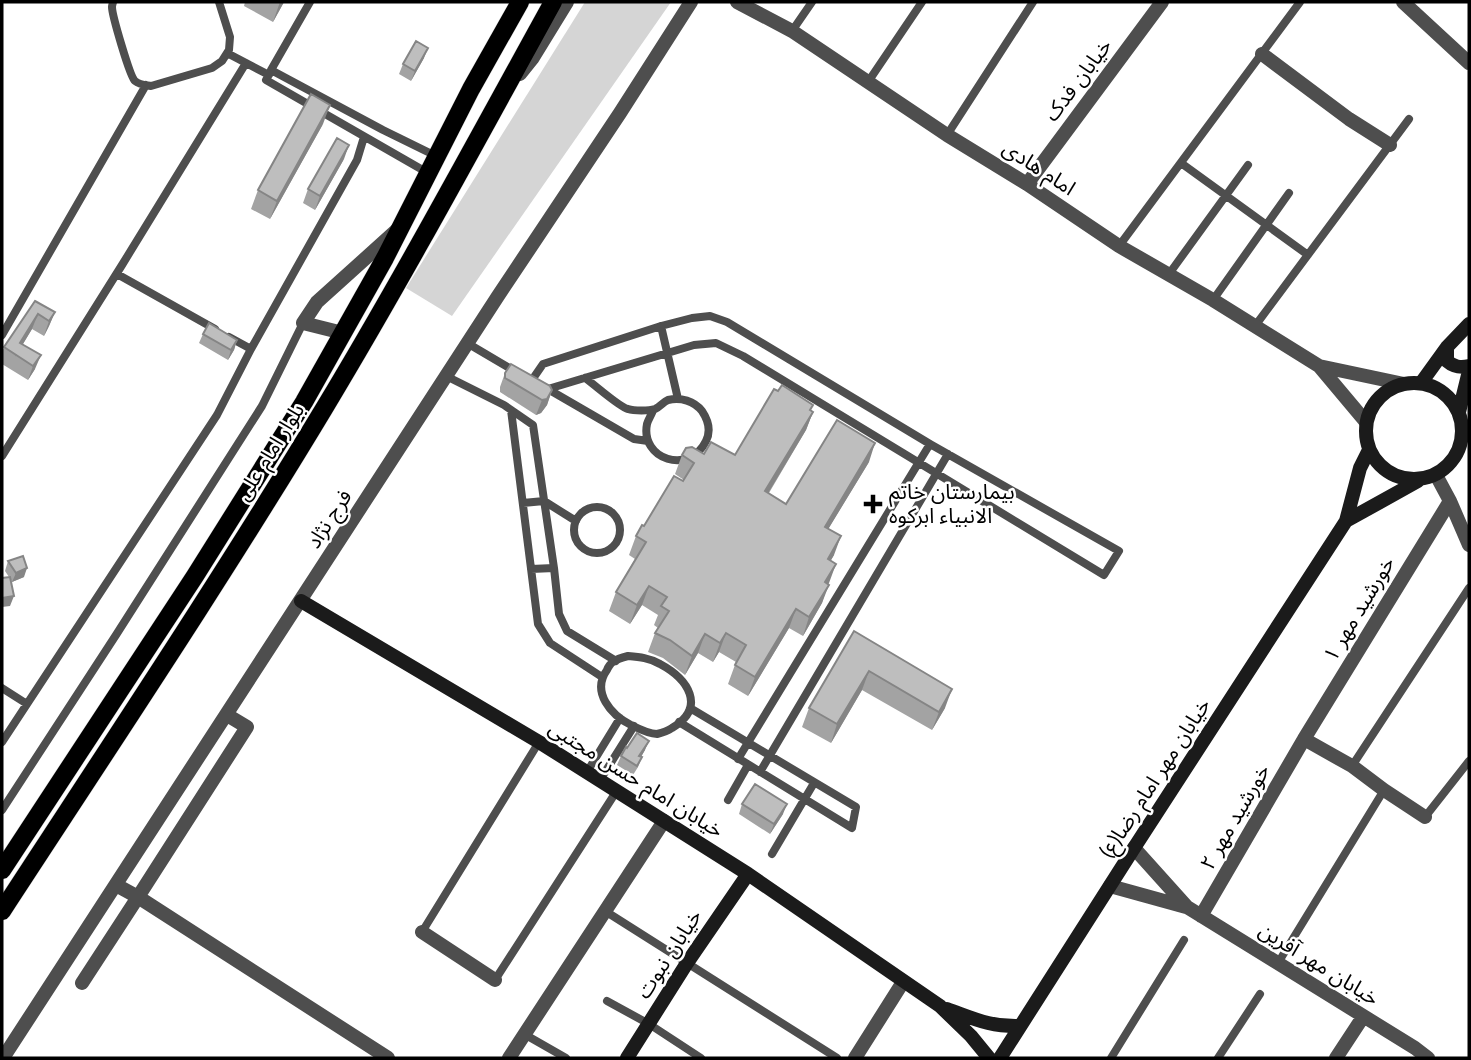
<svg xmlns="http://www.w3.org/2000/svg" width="1471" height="1060" font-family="Lato,'Noto Sans Arabic',sans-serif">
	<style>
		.green { fill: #d5d5d5 }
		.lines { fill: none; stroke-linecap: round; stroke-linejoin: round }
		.primary-casing { stroke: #dbdbdb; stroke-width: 19 }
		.lane { stroke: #4e4e4e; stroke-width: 8 }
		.street { stroke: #4e4e4e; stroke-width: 14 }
		.secondary { stroke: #1b1b1b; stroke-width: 14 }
		.primary { stroke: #000; stroke-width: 18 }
		.wall { fill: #a3a3a3 }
		.shaded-wall { fill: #858585 }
		.building { fill: #bebebe; stroke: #858585; stroke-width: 2 }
		.poi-dot { fill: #000; stroke: #fff; stroke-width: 2.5 }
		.labels { text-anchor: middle; stroke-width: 5; stroke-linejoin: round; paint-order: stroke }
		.street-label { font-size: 21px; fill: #000; stroke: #fff }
		.poi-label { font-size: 21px; fill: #000; stroke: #fff; text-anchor: start }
	</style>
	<rect width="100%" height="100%" fill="#fff"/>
	<path class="green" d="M 585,2 L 671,2 L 452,316 L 406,288 Z"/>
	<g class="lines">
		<g class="primary-casing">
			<path id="primary" d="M 2,870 L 195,576 L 304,402 L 385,258 L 471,89 L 520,2
				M 2,911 C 111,744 222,578 325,407 C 405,274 478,138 553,2"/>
		</g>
		<path class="lane" d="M 113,2 C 113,3 112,5 112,7 C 112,15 130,77 135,81 C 140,85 146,85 151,86 L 212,68 L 222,61 L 229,50 L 230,37 L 219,2
			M 792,31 L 812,2
			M 227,53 L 269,75
			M 271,70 L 310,2
			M 868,82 L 922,2
			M 947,135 L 1033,2
			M 1181,163 L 1308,255
			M 428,173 L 266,80 L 271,70 L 383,130 L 436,156
			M 1119,246 L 1300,2
			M 117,274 L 215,329
			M 1169,274 L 1248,165
			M 1213,300 L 1289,193
			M 661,326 L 678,399
			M 1255,326 L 1409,119
			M 2,335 L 146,85
			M 467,343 L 516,372
			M 251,349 L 357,160 L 364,137
			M 446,376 L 504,405 L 533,425 L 554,568 L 559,614 L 567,631 L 616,661
			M 585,378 C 594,384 619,407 628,409 C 634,411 649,411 655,409 C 660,407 663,402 668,400 C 681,397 694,401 702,411 C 708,420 711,431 706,441 C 689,476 640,459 647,424 C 648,420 652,414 653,410
			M 532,380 L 543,364 L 661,326 L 692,318 L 710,316 L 727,322 L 930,444 L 1119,551 L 1104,575 L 743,356 L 716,343 L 694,345 L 548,389
			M 546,388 L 634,439 L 648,441
			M 511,410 L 538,624 L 550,643 L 602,677
			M 2,456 L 122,265 L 246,63
			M 523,503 L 544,501 L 576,521
			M574 530a23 23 0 1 1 46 0a23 23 0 1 1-46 0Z
			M 531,569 L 554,568
			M 628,656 C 639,657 650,658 660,664 C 688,679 707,707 672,728 C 669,730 661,733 657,734 C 649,734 639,729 631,725 C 611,715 591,692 607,670 C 608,667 611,663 613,662 C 617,659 624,657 628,656 Z
			M 2,688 L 27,704 L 2,742
			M 27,704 L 217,415 L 251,349 L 229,337
			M 679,722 L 852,828 L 856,807 L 690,708
			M 738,759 L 930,444
			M 1352,766 L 1469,588
			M 587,772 L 620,718
			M 760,772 L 948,454
			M 600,780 L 634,726
			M 728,800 L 748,765
			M 2,810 L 116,635 L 262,406 L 303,323
			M 1425,817 L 1469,761
			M 772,854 L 814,783
			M 605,911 L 837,1058
			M 422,932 L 539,742
			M 1278,963 L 1384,790
			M 495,980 L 616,792
			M 607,1001 L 649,1024 L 701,1058
			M 524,1034 L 566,1058
			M 1111,1058 L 1184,940
			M 1218,1058 L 1260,994"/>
		<path class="street" d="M 737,2 L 792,31 L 947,135 L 1027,184 L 1119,246 L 1213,300 L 1319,366 L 1366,422
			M 1403,2 L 1469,63
			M 1262,54 L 1349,119 L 1390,145
			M 520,74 L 532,59 L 567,2
			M 1027,184 L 1162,2
			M 343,333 L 303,323 L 317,302 L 398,229
			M 1319,366 L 1404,384
			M 1436,475 L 1450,501 L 1469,545
			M 227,715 L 247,727 L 138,897 L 388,1058
			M 1304,739 L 1352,766 L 1384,790 L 1425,817
			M 1134,848 L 1187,907 L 1415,1048 L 1428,1058
			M 1110,886 L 1186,907
			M 1201,916 L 1304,739 L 1450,501
			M 422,932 L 495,980
			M 82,983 L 138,897 L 116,885
			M 3,1058 L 498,296 L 620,113 L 691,2
			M 509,1058 L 664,821
			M 855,1058 L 903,982
			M 1336,1058 L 1363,1017"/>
		<path class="secondary" d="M 1447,347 L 1447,361 C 1454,367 1460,368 1469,366
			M1366 431a48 48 0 1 1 96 0a48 48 0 1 1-96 0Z
			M 1421,383 L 1447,347 L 1469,324
			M 1459,412 L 1469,371
			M 1346,521 L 1418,481
			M 301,601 L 539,742 L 748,874 L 940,1006 L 971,1036 L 989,1058
			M 947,1009 C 975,1019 990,1027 1020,1026
			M 627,1058 L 687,963 L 748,874
			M 1000,1058 L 1134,848 L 1346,521 L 1360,468 L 1369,450"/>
		<use href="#primary" class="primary"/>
	</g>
	<path class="wall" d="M 245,2 L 284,2 L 273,22 L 244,6 Z
		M 424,58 L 411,81 L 399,74 L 403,64 Z
		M 323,124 L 270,219 L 251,209 L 258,190 Z
		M 344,159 L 315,210 L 303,203 L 308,189 Z
		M 35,301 L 55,312 L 49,326 L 44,336 L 32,329 L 23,344 L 35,369 L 28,380 L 2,364 L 2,352 L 4,347 Z
		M 203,334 L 237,340 L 234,350 L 228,360 L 199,343 Z
		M 505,373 L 552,390 L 547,405 L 541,413 L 536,415 L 500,392 L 500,387 Z
		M 811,410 L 813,412 L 806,430 L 769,493 L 786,504 L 869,462 L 828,529 L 834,555 L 831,560 L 828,584 L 822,603 L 803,636 L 789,628 L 748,696 L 728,684 L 736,662 L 719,652 L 713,662 L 698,653 L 685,675 L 663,658 L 648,652 L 655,633 L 658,628 L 654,625 L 658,615 L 642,605 L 630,624 L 609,611 L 616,592 L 635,559 L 629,555 L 636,536 L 684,480 L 675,474 L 682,455 L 704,454 L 735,455 Z
		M 8,561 L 24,577 L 12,582 L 11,580 L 10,606 L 9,577 L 5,571 Z
		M 854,631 L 945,708 L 932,730 L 862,690 L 831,743 L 802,727 L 809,708 Z
		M 627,748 L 645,750 L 641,757 L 642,757 L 638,767 L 633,775 L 617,765 L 621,756 Z
		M 742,804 L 783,814 L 770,834 L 739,814 Z"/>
	<path class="shaded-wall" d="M 280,2 L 284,2 L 273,22 Z
		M 428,48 L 424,58 L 411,81 L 415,71 Z
		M 330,105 L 323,124 L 270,219 L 277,201 Z
		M 349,145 L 344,159 L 315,210 L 320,196 Z
		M 55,312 L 49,326 L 44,336 L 49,321 Z
		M 38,314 L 32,329 L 15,357 L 20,343 Z
		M 237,340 L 234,350 L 228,360 L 231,350 Z
		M 41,355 L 35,369 L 28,380 L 33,366 Z
		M 552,390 L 547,405 L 541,413 L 536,415 L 542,400 Z
		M 813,412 L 806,430 L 758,510 L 765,491 Z
		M 875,443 L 869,462 L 818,546 L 825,527 Z
		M 841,536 L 834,555 L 821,577 L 828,559 Z
		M 836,564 L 829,583 L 818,601 L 825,582 Z
		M 27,568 L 24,577 L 12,582 L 16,573 Z
		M 829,585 L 822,603 L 803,636 L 809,617 Z
		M 649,586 L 642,605 L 630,624 L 637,605 Z
		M 14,596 L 10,606 L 2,607 L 2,598 Z
		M 796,609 L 789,628 L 748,696 L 755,677 Z
		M 726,633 L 719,652 L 713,662 L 720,643 Z
		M 705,634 L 698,653 L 685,675 L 692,656 Z
		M 869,671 L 862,690 L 831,743 L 837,724 Z
		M 952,689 L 945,708 L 932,730 L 939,712 Z
		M 649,741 L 645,750 L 636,765 L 639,756 Z
		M 787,804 L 783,814 L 770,834 L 774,824 Z"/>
	<path class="building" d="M 416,41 L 428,48 L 415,71 L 403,64 Z
		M 311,94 L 330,105 L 277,201 L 258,190 Z
		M 337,138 L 349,145 L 320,196 L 308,189 Z
		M 35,301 L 55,312 L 49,321 L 38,314 L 20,343 L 41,355 L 33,366 L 4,347 Z
		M 209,323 L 237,340 L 231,350 L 203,334 Z
		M 511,364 L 550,386 L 552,390 L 547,399 L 542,400 L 505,378 L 505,373 Z
		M 782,385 L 813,405 L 810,410 L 813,412 L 765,491 L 786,504 L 837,420 L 875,443 L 825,527 L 841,536 L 828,559 L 836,564 L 825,582 L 829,585 L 809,617 L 796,609 L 755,677 L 735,665 L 746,645 L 726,633 L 720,643 L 705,634 L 692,656 L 670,640 L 655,633 L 669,611 L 661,606 L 667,597 L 649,586 L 637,605 L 616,592 L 646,542 L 636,536 L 642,525 L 644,526 L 674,476 L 683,481 L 694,463 L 682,455 L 686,448 L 692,447 L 704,454 L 711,442 L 735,455 L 774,389 L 778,391 Z
		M 23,556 L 27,568 L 16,573 L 8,561 Z
		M 10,577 L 14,596 L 2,598 L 2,578 Z
		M 854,631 L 952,689 L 939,712 L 869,671 L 837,724 L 809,708 Z
		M 637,733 L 649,741 L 639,756 L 642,757 L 637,766 L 621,756 L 626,747 L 627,748 Z
		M 755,784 L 787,804 L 774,824 L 742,804 Z"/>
	<path class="poi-dot" d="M869.5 493.5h7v7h7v7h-7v7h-7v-7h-7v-7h7z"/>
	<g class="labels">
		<g class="street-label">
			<text transform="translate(1078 80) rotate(-53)" y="7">خیابان فدک</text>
			<text transform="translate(1039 168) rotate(33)" y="7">امام هادی</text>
			<text transform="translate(270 452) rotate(-58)" y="7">بلوار امام علی</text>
			<text transform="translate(329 519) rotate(-57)" y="7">فرج نژاد</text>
			<text transform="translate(1359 609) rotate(-59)" y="7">خورشید مهر ۱</text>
			<text transform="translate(1155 778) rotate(-57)" y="7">خیابان مهر امام رضا(ع)</text>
			<text transform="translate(636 779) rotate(32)" y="7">خیابان امام حسن مجتبی</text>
			<text transform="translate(1235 817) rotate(-60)" y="7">خورشید مهر ۲</text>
			<text transform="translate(669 954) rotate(-57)" y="7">خیابان نبوت</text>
			<text transform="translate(1319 964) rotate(32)" y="7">خیابان مهر آفرین</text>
		</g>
		<g class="poi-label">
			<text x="889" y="499">بیمارستان خاتم<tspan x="889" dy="24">الانبیاء ابرکوه</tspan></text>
		</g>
	</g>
	<rect width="1471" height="1060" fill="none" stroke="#000000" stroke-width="7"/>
</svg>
